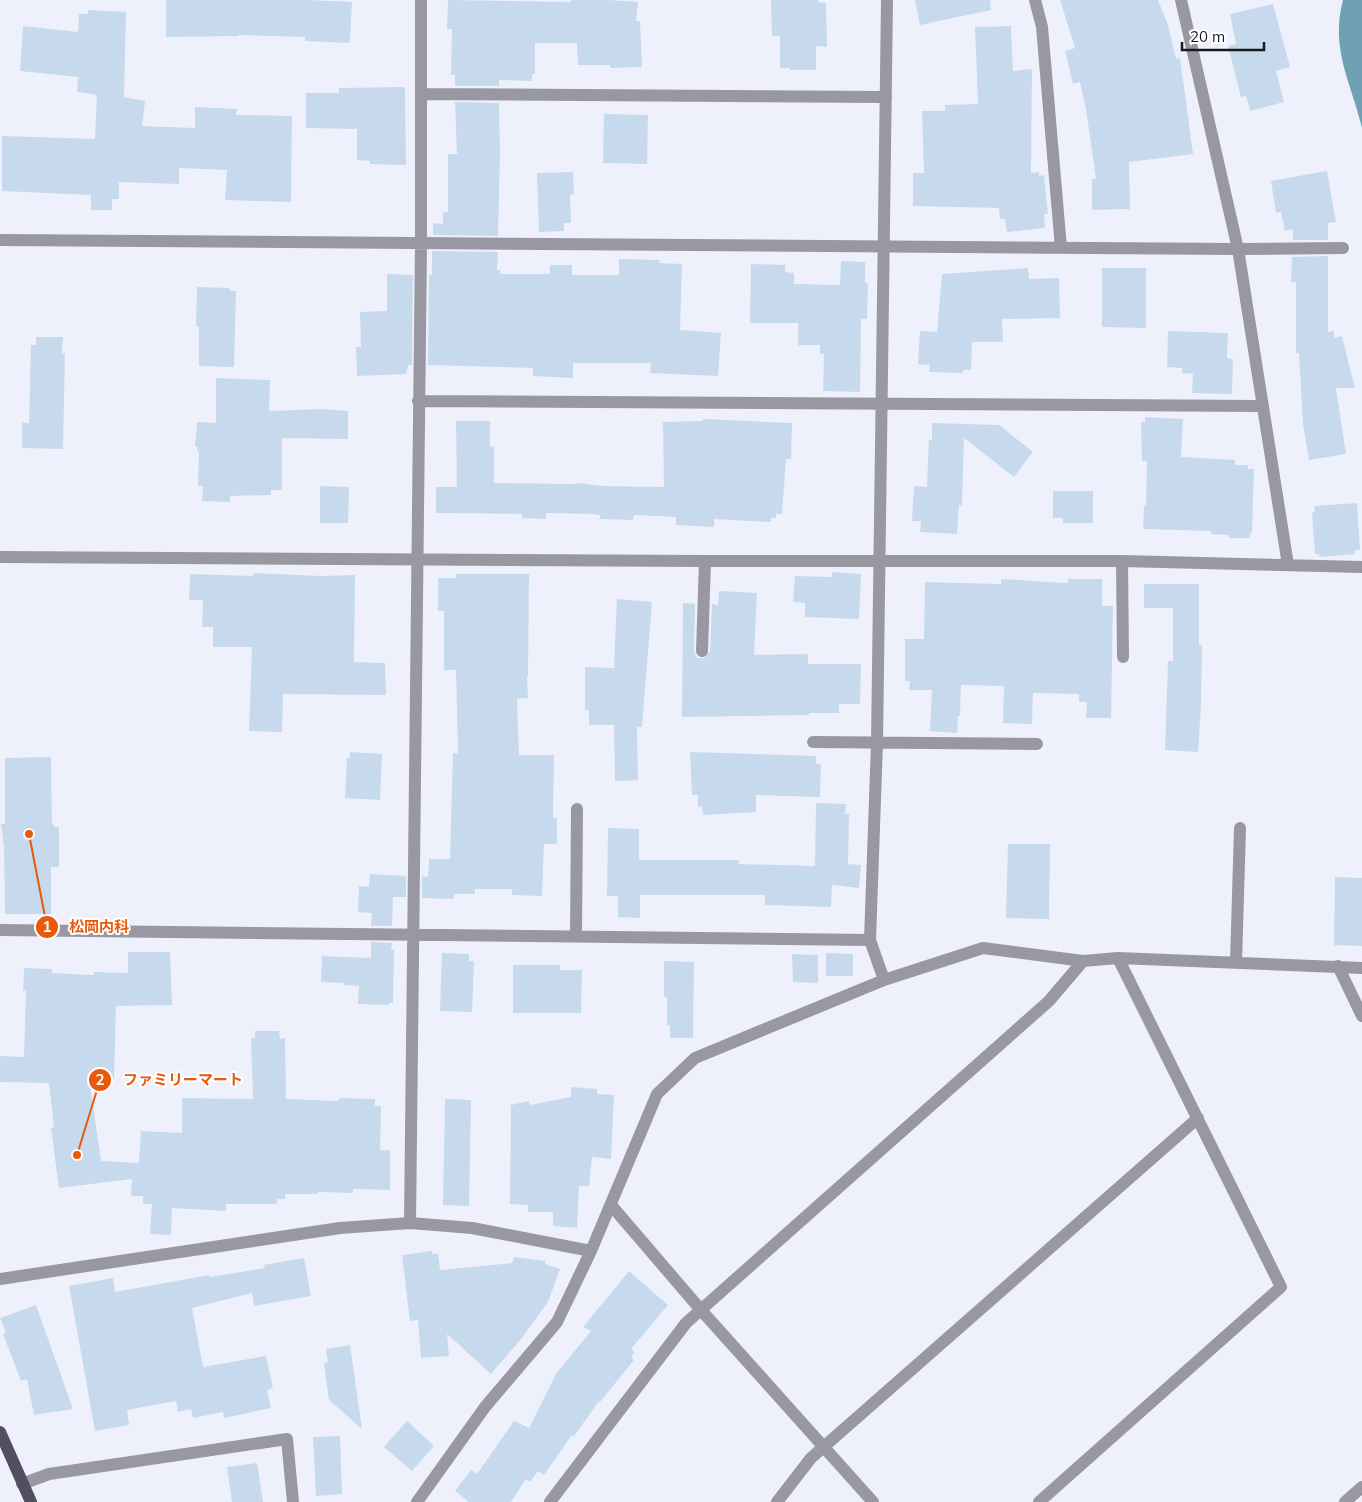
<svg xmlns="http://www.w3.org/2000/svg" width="1362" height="1502" font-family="Mulish,'Noto Sans JP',sans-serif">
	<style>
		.water { fill: #6ea1b4 }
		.building { fill: #c7daed }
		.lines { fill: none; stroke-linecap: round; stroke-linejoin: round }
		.minor { stroke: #9997a1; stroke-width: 12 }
		.major { stroke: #524e5f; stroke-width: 12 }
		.leader { fill: none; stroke: #e8590c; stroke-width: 2 }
		.callout-dot { fill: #e8590c; stroke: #fff; stroke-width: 2 }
		.mark-label { font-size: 15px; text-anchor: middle; font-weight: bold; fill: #fff }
		.callout-label { font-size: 15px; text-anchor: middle; font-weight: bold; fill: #e8590c; stroke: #fff; stroke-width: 4; stroke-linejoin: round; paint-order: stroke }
	</style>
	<rect width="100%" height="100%" fill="#eef1fb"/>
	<path class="water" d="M 1343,0 L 1362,0 L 1362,128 C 1351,82 1330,49 1343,0 Z"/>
	<path class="building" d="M 166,0 L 308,0 L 352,2 L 350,41 L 349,43 L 305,41 L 305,37 L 238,35 L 238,36 L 166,37 Z
		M 448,0 L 571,2 L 571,0 L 609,0 L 638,2 L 636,21 L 640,21 L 642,67 L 610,68 L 610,65 L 578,65 L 577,43 L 535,43 L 535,74 L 532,74 L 532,81 L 499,80 L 499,86 L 455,86 L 455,75 L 451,75 L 452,29 L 447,29 Z
		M 771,0 L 818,0 L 818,2 L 826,3 L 827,47 L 816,46 L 816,70 L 790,70 L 790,68 L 780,68 L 780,36 L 772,36 Z
		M 915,0 L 990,0 L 991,10 L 920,25 Z
		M 1060,0 L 1158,0 L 1168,25 L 1176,59 L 1180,58 L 1193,154 L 1129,162 L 1130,209 L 1092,210 L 1092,179 L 1096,179 L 1086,109 L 1080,82 L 1073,84 L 1065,51 L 1075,48 Z
		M 1273,4 L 1290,67 L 1276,71 L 1284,102 L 1250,111 L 1246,96 L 1241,97 L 1228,46 L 1236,44 L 1230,14 Z
		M 88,10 L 126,12 L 124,97 L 145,101 L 142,126 L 195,128 L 195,107 L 237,109 L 236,115 L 292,116 L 291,202 L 225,200 L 227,170 L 179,168 L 179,184 L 119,182 L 119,199 L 112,199 L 112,210 L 91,210 L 91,195 L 2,191 L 2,136 L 95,139 L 97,95 L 77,92 L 78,77 L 20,71 L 23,26 L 78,32 L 79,14 L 88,14 Z
		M 1011,26 L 1013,71 L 1032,69 L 1031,173 L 1039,172 L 1039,176 L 1044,175 L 1048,214 L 1044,214 L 1045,228 L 1007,232 L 1005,219 L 1000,219 L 999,208 L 913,206 L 913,173 L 924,173 L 922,111 L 945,111 L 945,105 L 978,104 L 975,27 Z
		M 405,87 L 406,165 L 370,164 L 370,161 L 357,160 L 357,129 L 306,128 L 306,93 L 339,93 L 339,88 Z
		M 455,102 L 499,103 L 500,153 L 498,236 L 433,235 L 433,223 L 443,224 L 443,212 L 448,212 L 448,154 L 457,154 Z
		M 604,114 L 648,115 L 647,164 L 603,163 Z
		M 1327,171 L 1336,222 L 1328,223 L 1328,240 L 1293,240 L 1293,229 L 1285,231 L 1281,212 L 1276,213 L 1271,181 Z
		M 573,172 L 574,194 L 570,195 L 571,223 L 564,223 L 564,231 L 539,232 L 537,173 Z
		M 432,251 L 498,252 L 497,270 L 500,270 L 500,274 L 550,274 L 550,265 L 572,265 L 572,275 L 619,275 L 619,259 L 660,260 L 659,263 L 682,264 L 680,330 L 721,333 L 718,376 L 650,373 L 651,363 L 573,363 L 573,378 L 533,376 L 533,368 L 428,365 L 429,275 L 432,275 Z
		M 1328,256 L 1328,332 L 1334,331 L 1334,338 L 1342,336 L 1355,388 L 1336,388 L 1346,454 L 1309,460 L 1303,424 L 1299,353 L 1296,353 L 1296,282 L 1291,282 L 1292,257 Z
		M 841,261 L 865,262 L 865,283 L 868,283 L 867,319 L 861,319 L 860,392 L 823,391 L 824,354 L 820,354 L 820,345 L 798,345 L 798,323 L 750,323 L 751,264 L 785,265 L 785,272 L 794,273 L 794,284 L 840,285 Z
		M 1028,268 L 1029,279 L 1059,278 L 1060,318 L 1002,319 L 1003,342 L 972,342 L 971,370 L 963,370 L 963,373 L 929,372 L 930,365 L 918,364 L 920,331 L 937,332 L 942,274 Z
		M 1102,268 L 1146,268 L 1146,328 L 1102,327 Z
		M 387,274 L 413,275 L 412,365 L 408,365 L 406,374 L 357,376 L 356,347 L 361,347 L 360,312 L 387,311 Z
		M 197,287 L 230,288 L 230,291 L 236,291 L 234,367 L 199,366 L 199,327 L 196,326 Z
		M 1168,331 L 1228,333 L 1227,358 L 1233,359 L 1232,394 L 1192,393 L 1193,374 L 1182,373 L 1182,368 L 1167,367 Z
		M 36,337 L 63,337 L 62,353 L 65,353 L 63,449 L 22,448 L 22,423 L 29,423 L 31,345 L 36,345 Z
		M 216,378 L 270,380 L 269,411 L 322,409 L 348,411 L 348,439 L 282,438 L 282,490 L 271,490 L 271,495 L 230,496 L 230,502 L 202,501 L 203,486 L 198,486 L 199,451 L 197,451 L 198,447 L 195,447 L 197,422 L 216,423 Z
		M 1145,417 L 1183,419 L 1181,457 L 1235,460 L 1235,465 L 1248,465 L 1248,469 L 1254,469 L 1252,533 L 1250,533 L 1250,538 L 1229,538 L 1229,535 L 1211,534 L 1211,531 L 1143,529 L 1144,505 L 1146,505 L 1147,461 L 1142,461 L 1141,422 L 1145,422 Z
		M 703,419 L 792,423 L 791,459 L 786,459 L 782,514 L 776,514 L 776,518 L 771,518 L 771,522 L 714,519 L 714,527 L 676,525 L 676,517 L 634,515 L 633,520 L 600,519 L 600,515 L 593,514 L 546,513 L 546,519 L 522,518 L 522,514 L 436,513 L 436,487 L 457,487 L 456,421 L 490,421 L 490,447 L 494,446 L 494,483 L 577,484 L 577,483 L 602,486 L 664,487 L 663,422 L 703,421 Z
		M 932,423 L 999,425 L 1033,452 L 1014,477 L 964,438 L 962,505 L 959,505 L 957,534 L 920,532 L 921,521 L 912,521 L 914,486 L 927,487 L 929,439 L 932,440 Z
		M 320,486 L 349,487 L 348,523 L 320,523 Z
		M 1053,491 L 1093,491 L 1093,523 L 1063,523 L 1063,518 L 1053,518 Z
		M 1357,503 L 1360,550 L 1355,550 L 1355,554 L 1320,557 L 1319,554 L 1315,554 L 1312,512 L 1315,512 L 1314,506 Z
		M 832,572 L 861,574 L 859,619 L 805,617 L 805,603 L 793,602 L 795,576 L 832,577 Z
		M 253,573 L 321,576 L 355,575 L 354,662 L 385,663 L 386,695 L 283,694 L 282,732 L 249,731 L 252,647 L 213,647 L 213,627 L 202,627 L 203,600 L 189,600 L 190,574 L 253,576 Z
		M 456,574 L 529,574 L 528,676 L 527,676 L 528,698 L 517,699 L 519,755 L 554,755 L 553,818 L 557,818 L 557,844 L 544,844 L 542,896 L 512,895 L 512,889 L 475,889 L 475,894 L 454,894 L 454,899 L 422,898 L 422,876 L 428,877 L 429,859 L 450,859 L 453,753 L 458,753 L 456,670 L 444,670 L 444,611 L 438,611 L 438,578 L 456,578 Z
		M 1001,579 L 1068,583 L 1068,579 L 1102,579 L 1102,606 L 1113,606 L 1111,718 L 1086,718 L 1087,702 L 1079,702 L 1079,694 L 1033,693 L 1032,724 L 1003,723 L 1004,686 L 961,685 L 960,716 L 958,716 L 957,733 L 930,731 L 932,690 L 909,690 L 910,681 L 905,681 L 905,639 L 924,639 L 925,582 L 1001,584 Z
		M 1144,584 L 1199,584 L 1199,645 L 1202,645 L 1201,706 L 1198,752 L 1165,750 L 1168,661 L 1173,661 L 1173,608 L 1144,608 Z
		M 719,591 L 757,593 L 754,655 L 808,654 L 808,664 L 861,664 L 860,704 L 839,704 L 839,713 L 809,713 L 809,715 L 682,717 L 683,603 L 695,604 L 694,651 L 697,658 L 705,658 L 710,651 L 712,604 L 718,605 Z
		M 617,599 L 652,602 L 642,727 L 637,727 L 638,780 L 615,781 L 614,725 L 589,725 L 589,710 L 585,710 L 585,667 L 614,668 Z
		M 350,752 L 382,754 L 380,800 L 345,798 L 347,758 L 350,758 Z
		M 690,752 L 816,756 L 816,764 L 821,764 L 820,797 L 756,795 L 756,812 L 703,815 L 702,806 L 698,807 L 698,795 L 692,795 Z
		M 51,757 L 52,823 L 54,824 L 54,827 L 59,827 L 59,867 L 51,867 L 51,914 L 5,914 L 4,847 L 1,824 L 5,824 L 5,758 Z
		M 816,803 L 846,804 L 845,814 L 849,814 L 848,864 L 861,865 L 859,888 L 832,885 L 831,907 L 765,905 L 765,895 L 640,895 L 640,918 L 618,917 L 618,896 L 607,896 L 608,828 L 639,829 L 639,860 L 739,860 L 739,864 L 815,866 Z
		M 1008,844 L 1050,844 L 1049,919 L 1006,918 Z
		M 370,874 L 406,876 L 406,897 L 393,897 L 392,926 L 371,926 L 372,913 L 358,912 L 359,886 L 369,887 Z
		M 1335,877 L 1362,878 L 1362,946 L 1334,945 Z
		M 371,942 L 392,943 L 391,949 L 394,950 L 393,1003 L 389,1003 L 389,1005 L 358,1004 L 359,986 L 344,985 L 344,983 L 321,982 L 322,956 L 371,958 Z
		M 128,952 L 170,952 L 172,1005 L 116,1006 L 114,1079 L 104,1079 L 104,1085 L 90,1084 L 101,1161 L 139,1163 L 141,1131 L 182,1133 L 182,1098 L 253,1099 L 251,1038 L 255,1038 L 255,1031 L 279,1031 L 280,1039 L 285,1038 L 286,1099 L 339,1101 L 339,1098 L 375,1099 L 375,1106 L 381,1106 L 380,1150 L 390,1150 L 390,1190 L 353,1189 L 353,1193 L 318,1192 L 318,1194 L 285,1194 L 285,1199 L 277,1199 L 277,1204 L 226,1204 L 226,1211 L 172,1208 L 171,1235 L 150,1234 L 152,1204 L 143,1204 L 143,1196 L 131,1196 L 132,1179 L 59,1188 L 51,1128 L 54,1127 L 49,1083 L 0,1082 L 0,1056 L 24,1057 L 26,991 L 23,991 L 24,968 L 52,969 L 52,973 L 94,975 L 94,972 L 128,973 Z
		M 442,953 L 469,954 L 469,961 L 474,961 L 472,1012 L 440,1011 Z
		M 826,953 L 853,954 L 853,976 L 826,976 Z
		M 792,954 L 818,955 L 818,983 L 793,982 Z
		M 664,961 L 694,962 L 693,1038 L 670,1038 L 670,1025 L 667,1025 L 667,997 L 664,997 Z
		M 513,965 L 560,965 L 560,970 L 582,970 L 581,1013 L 513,1013 Z
		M 571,1087 L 597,1089 L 597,1094 L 614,1095 L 611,1159 L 592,1157 L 589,1186 L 579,1186 L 577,1228 L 553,1226 L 553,1212 L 528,1212 L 528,1205 L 510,1204 L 511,1105 L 529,1101 L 530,1105 L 571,1097 Z
		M 445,1099 L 471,1100 L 469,1206 L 443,1205 Z
		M 432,1251 L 432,1254 L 438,1254 L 440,1270 L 512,1263 L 514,1257 L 546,1261 L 545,1264 L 560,1269 L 548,1302 L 521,1339 L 491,1374 L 447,1334 L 449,1356 L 421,1358 L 418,1320 L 410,1321 L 402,1255 Z
		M 304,1258 L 311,1296 L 254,1306 L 252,1293 L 192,1308 L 203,1367 L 266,1356 L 273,1388 L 267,1390 L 271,1408 L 224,1418 L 223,1412 L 193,1418 L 191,1409 L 178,1412 L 176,1401 L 127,1410 L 129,1425 L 95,1431 L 69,1286 L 113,1278 L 115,1292 L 209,1275 L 210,1277 L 265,1268 L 264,1265 Z
		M 629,1271 L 668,1305 L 631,1349 L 635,1352 L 631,1357 L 634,1360 L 600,1402 L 599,1401 L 574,1436 L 572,1435 L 544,1475 L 538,1471 L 530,1482 L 526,1479 L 511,1502 L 469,1502 L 455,1491 L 471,1470 L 477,1474 L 514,1421 L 529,1428 L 556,1374 L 591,1331 L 583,1327 Z
		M 36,1305 L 73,1409 L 34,1415 L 27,1379 L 21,1381 L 3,1334 L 6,1333 L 0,1318 Z
		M 350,1345 L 362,1429 L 329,1400 L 324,1363 L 328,1362 L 326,1349 Z
		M 407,1421 L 434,1446 L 412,1471 L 384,1447 Z
		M 340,1436 L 342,1494 L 316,1496 L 313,1437 Z
		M 257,1463 L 263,1502 L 232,1502 L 227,1467 Z"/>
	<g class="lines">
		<path class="minor" d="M 1035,0 L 1042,27 L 1061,248
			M 1181,0 L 1238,249 L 1288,565
			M 421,94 L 886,97
			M 0,240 L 1238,249 L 1343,248
			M 418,401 L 1262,406
			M 0,557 L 705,561 L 1122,561 L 1362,567
			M 1122,561 L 1123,657
			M 702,651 L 705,561
			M 813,742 L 1037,744
			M 0,930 L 870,940
			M 576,936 L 577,809
			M 1236,962 L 1240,828
			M 1338,966 L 1362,1016
			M 884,980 L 870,940 L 877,743 L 887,0
			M 611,1205 L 701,1310 L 873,1502
			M 410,1223 L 421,244 L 421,0
			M 0,1279 L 340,1228 L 410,1223 L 472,1228 L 591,1251
			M 22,1484 L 49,1474 L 287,1439 L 293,1502
			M 417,1502 L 485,1407 L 557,1322 L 591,1251 L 657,1094 L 695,1058 L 884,980 L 983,948 L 1083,961 L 1118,958 L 1362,968
			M 550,1502 L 686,1323 L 1049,1001 L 1083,961
			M 777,1502 L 811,1458 L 1198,1118
			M 1039,1502 L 1281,1287 L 1118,958
			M 1345,1502 L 1362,1487"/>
		<path class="major" d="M 0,1432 L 31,1502"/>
	</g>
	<path class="leader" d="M29 834L47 927M77 1155L100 1080"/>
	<g class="callout-dot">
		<circle cx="29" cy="834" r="5"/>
		<circle cx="77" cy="1155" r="5"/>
		<circle cx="47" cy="927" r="12"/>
		<circle cx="100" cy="1080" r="12"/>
	</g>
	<g class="mark-label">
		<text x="47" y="932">1</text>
		<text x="100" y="1085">2</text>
	</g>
	<g class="callout-label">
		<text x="99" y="932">松岡内科</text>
		<text x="183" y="1085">ファミリーマート</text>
	</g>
	<path d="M1182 42v8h82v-8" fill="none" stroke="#181a23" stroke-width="2.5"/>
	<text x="1190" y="42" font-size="15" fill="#181a23" stroke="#ffffff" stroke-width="4" paint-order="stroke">20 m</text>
</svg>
